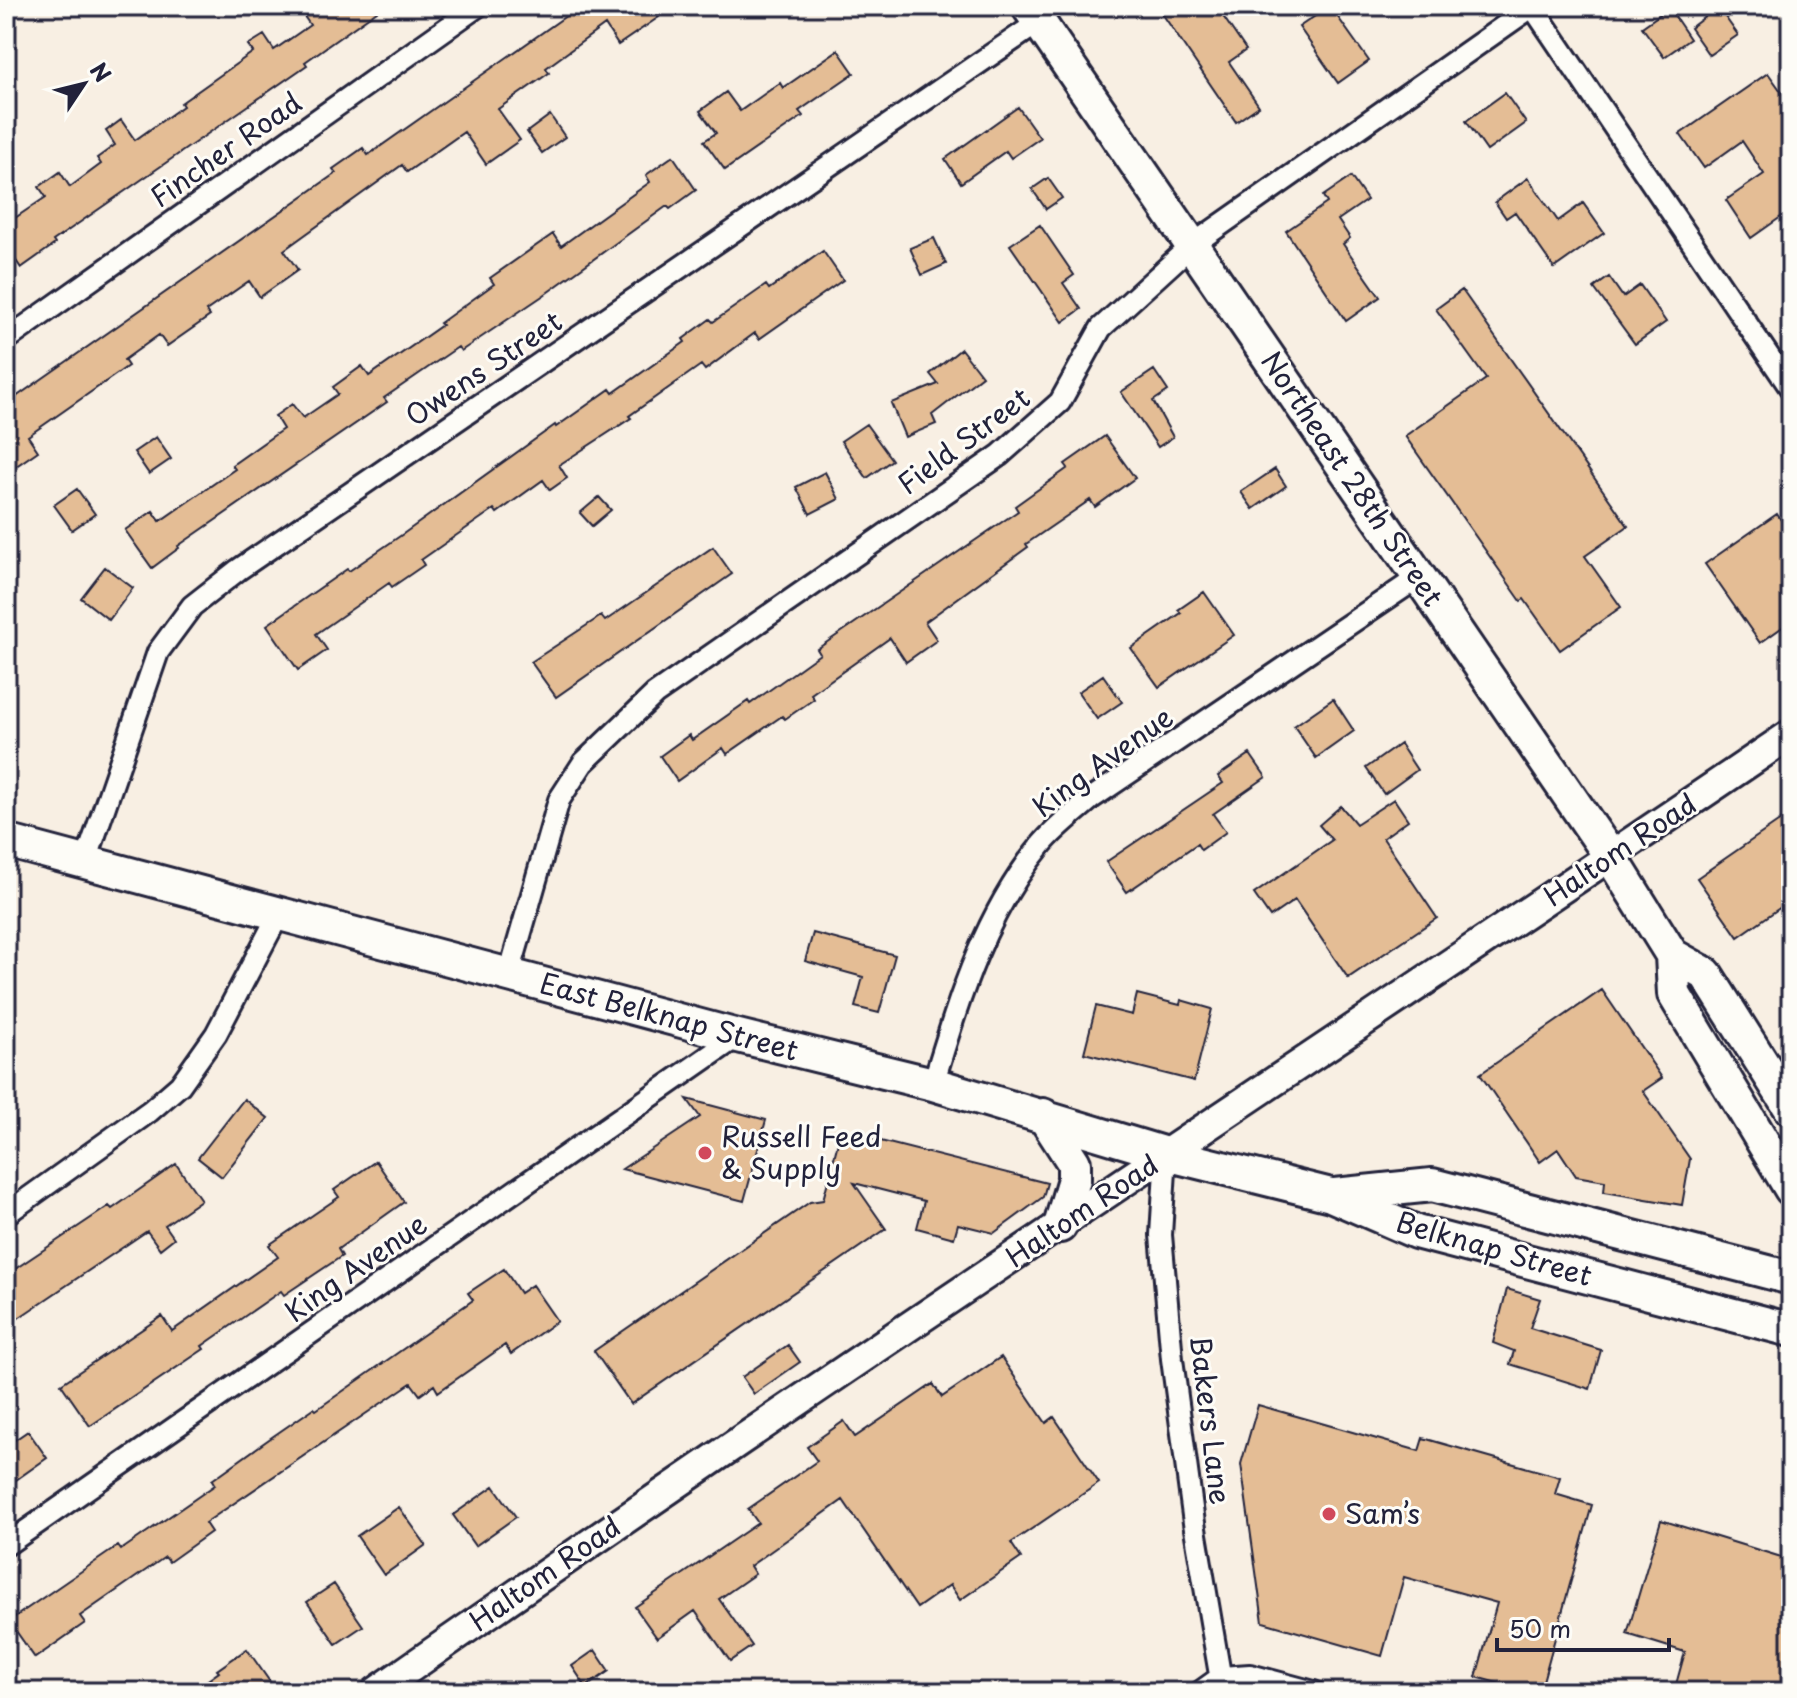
<svg xmlns="http://www.w3.org/2000/svg" width="1797" height="1698" font-family="'Playpen Sans',sans-serif">
	<style>
		.building { fill: #e4bd95; stroke: #22223b; stroke-width: 2 }
		.lines { fill: none; stroke-linecap: round; stroke-linejoin: round }
		.minor-casing { stroke: #22223b; stroke-width: 26 }
		.secondary-casing { stroke: #22223b; stroke-width: 34 }
		.primary-casing { stroke: #22223b; stroke-width: 38 }
		.minor { stroke: #fdfcf7; stroke-width: 20 }
		.secondary { stroke: #fdfcf7; stroke-width: 28 }
		.primary { stroke: #fdfcf7; stroke-width: 32 }
		.poi-dot { fill: #d1495b; stroke: #fdfcf7; stroke-width: 3 }
		.labels { text-anchor: middle; stroke-width: 6; stroke-linejoin: round; paint-order: stroke }
		.street-label { font-size: 28px; fill: #22223b; stroke: #fdfcf7 }
		.poi-label { font-size: 28px; fill: #22223b; stroke: #fdfcf7; text-anchor: start }
	</style>
	<rect width="100%" height="100%" fill="#f8efe3"/>
	<filter id="ink" filterUnits="userSpaceOnUse"><feTurbulence type="fractalNoise" baseFrequency=".0125" numOctaves="2"/><feDisplacementMap in="SourceGraphic" scale="16" xChannelSelector="R" yChannelSelector="G"/><feConvolveMatrix kernelMatrix="1 2 1 2 8 2 1 2 1" color-interpolation-filters="sRGB"/></filter>
	<g filter="url(#ink)">
		<path class="building" d="M 297,6 L 384,6 L 305,62 L 307,65 L 53,241 L 55,244 L 21,268 L 6,246 L 6,224 L 46,197 L 39,187 L 60,172 L 70,187 L 101,164 L 97,158 L 115,145 L 106,131 L 121,120 L 135,140 L 183,106 L 181,103 L 253,52 L 248,45 L 264,35 L 274,50 L 310,25 Z
			M 580,6 L 652,6 L 659,17 L 618,45 L 605,25 L 546,68 L 549,73 L 498,109 L 520,140 L 486,164 L 464,132 L 407,172 L 402,165 L 284,250 L 298,270 L 260,297 L 249,281 L 206,311 L 210,316 L 167,346 L 159,335 L 124,360 L 128,366 L 28,436 L 38,451 L 6,473 L 6,404 L 336,173 L 333,169 L 363,148 L 368,155 Z
			M 1157,6 L 1216,6 L 1246,50 L 1229,62 L 1259,106 L 1236,122 Z
			M 1330,6 L 1369,61 L 1338,83 L 1299,27 Z
			M 1718,7 L 1738,35 L 1709,55 L 1690,28 Z
			M 1669,8 L 1690,39 L 1664,57 L 1642,27 Z
			M 838,50 L 854,73 L 799,111 L 803,116 L 725,170 L 704,141 L 716,133 L 700,111 L 726,92 L 740,111 L 780,83 L 783,88 Z
			M 1768,73 L 1791,105 L 1791,210 L 1751,238 L 1726,200 L 1764,174 L 1742,141 L 1704,168 L 1680,134 Z
			M 1505,93 L 1526,123 L 1487,151 L 1466,121 Z
			M 1018,107 L 1040,138 L 1011,158 L 1006,151 L 961,183 L 945,159 Z
			M 550,115 L 565,137 L 542,153 L 527,132 Z
			M 673,156 L 696,190 L 670,209 L 667,206 L 544,295 L 461,351 L 458,347 L 384,398 L 387,402 L 178,546 L 179,548 L 152,568 L 125,530 L 153,511 L 160,521 L 235,469 L 232,465 L 283,429 L 275,416 L 292,404 L 303,418 L 338,394 L 333,387 L 362,366 L 369,376 L 442,325 L 440,323 L 494,284 L 490,278 L 553,234 L 561,246 L 650,182 L 646,175 Z
			M 1351,177 L 1367,200 L 1338,220 L 1350,238 L 1343,244 L 1380,297 L 1346,321 L 1286,231 L 1327,203 L 1323,196 Z
			M 1048,178 L 1062,198 L 1046,209 L 1032,189 Z
			M 1528,178 L 1558,221 L 1583,203 L 1604,233 L 1554,268 L 1515,212 L 1506,218 L 1495,202 Z
			M 1040,225 L 1074,275 L 1063,283 L 1081,309 L 1063,322 L 1010,245 Z
			M 934,238 L 946,264 L 922,275 L 910,248 Z
			M 823,251 L 843,280 L 759,339 L 755,333 L 705,370 L 701,365 L 629,416 L 631,418 L 559,465 L 567,478 L 550,490 L 543,480 L 497,513 L 494,509 L 421,560 L 424,565 L 392,587 L 389,583 L 316,634 L 327,650 L 298,670 L 267,625 L 347,569 L 349,571 L 403,534 L 555,425 L 556,427 L 610,389 L 613,393 L 685,342 L 683,339 L 710,319 L 713,322 L 766,285 L 769,289 Z
			M 1609,277 L 1623,297 L 1640,285 L 1666,322 L 1635,344 L 1594,288 Z
			M 1462,290 L 1628,526 L 1585,556 L 1621,607 L 1560,650 L 1524,599 L 1521,601 L 1405,436 L 1486,379 L 1436,309 Z
			M 961,349 L 982,376 L 932,415 L 936,424 L 905,437 L 891,403 L 938,384 L 930,374 Z
			M 1154,370 L 1168,391 L 1153,401 L 1173,437 L 1158,447 L 1121,392 Z
			M 866,424 L 892,460 L 867,478 L 841,441 Z
			M 1105,436 L 1135,478 L 1095,507 L 1090,500 L 1026,544 L 1028,547 L 925,622 L 937,640 L 906,662 L 890,638 L 811,694 L 814,699 L 785,719 L 782,716 L 727,754 L 723,748 L 677,781 L 660,756 L 689,735 L 692,740 L 748,701 L 750,704 L 820,654 L 817,649 L 1018,511 L 1015,506 L 1068,468 L 1065,464 Z
			M 156,437 L 171,459 L 149,474 L 134,452 Z
			M 1275,469 L 1286,486 L 1253,509 L 1241,492 Z
			M 825,472 L 839,499 L 810,514 L 796,487 Z
			M 77,489 L 95,514 L 72,530 L 54,505 Z
			M 599,497 L 611,510 L 592,526 L 580,513 Z
			M 1777,514 L 1791,535 L 1791,621 L 1760,643 L 1705,564 Z
			M 713,547 L 732,574 L 556,697 L 531,662 L 601,616 L 605,621 Z
			M 105,567 L 133,588 L 109,620 L 81,598 Z
			M 1204,592 L 1234,635 L 1159,687 L 1131,648 L 1181,613 L 1178,610 Z
			M 1103,675 L 1122,702 L 1097,719 L 1078,692 Z
			M 1333,699 L 1354,731 L 1316,758 L 1294,726 Z
			M 1400,744 L 1417,770 L 1384,794 L 1366,768 Z
			M 1250,754 L 1266,777 L 1213,814 L 1226,832 L 1201,850 L 1197,844 L 1127,892 L 1106,862 L 1223,783 L 1218,776 Z
			M 1394,799 L 1408,820 L 1383,838 L 1437,918 L 1348,978 L 1295,900 L 1270,917 L 1254,894 L 1332,840 L 1319,825 L 1341,806 L 1356,824 Z
			M 1791,813 L 1791,900 L 1738,937 L 1697,878 Z
			M 813,933 L 895,955 L 879,1013 L 855,1007 L 863,977 L 805,961 Z
			M 1602,990 L 1662,1078 L 1643,1091 L 1690,1159 L 1682,1205 L 1604,1192 L 1605,1181 L 1576,1176 L 1558,1149 L 1540,1162 L 1480,1074 Z
			M 1137,994 L 1180,1005 L 1181,1000 L 1212,1009 L 1194,1081 L 1084,1053 L 1096,1006 L 1132,1015 Z
			M 244,1099 L 268,1118 L 222,1177 L 198,1158 Z
			M 687,1099 L 766,1120 L 744,1201 L 622,1169 L 700,1117 Z
			M 841,1131 L 1047,1183 L 1043,1197 L 994,1233 L 958,1224 L 954,1238 L 917,1228 L 924,1201 L 854,1183 L 886,1229 L 631,1404 L 594,1351 L 810,1202 L 823,1200 Z
			M 376,1161 L 404,1202 L 338,1249 L 342,1256 L 284,1295 L 281,1291 L 202,1346 L 204,1349 L 90,1426 L 61,1384 L 162,1316 L 172,1331 L 278,1257 L 269,1245 L 339,1197 L 334,1190 Z
			M 176,1164 L 201,1200 L 165,1225 L 174,1238 L 160,1249 L 147,1231 L 17,1319 L 6,1304 L 6,1275 L 109,1206 L 112,1209 Z
			M 504,1269 L 520,1293 L 532,1285 L 557,1321 L 511,1354 L 505,1345 L 438,1392 L 434,1385 L 420,1395 L 411,1383 L 205,1523 L 211,1532 L 169,1562 L 165,1557 L 80,1616 L 85,1623 L 35,1658 L 9,1621 L 118,1546 L 121,1550 L 215,1485 L 212,1480 L 272,1437 L 314,1408 L 316,1410 L 473,1300 L 468,1293 Z
			M 1507,1289 L 1540,1299 L 1530,1328 L 1601,1350 L 1590,1389 L 1510,1364 L 1514,1351 L 1493,1343 Z
			M 788,1345 L 800,1362 L 754,1394 L 742,1377 Z
			M 1001,1357 L 1046,1423 L 1054,1417 L 1099,1483 L 1011,1543 L 1021,1558 L 960,1600 L 950,1585 L 917,1608 L 843,1500 L 750,1566 L 755,1574 L 719,1599 L 752,1646 L 730,1661 L 695,1611 L 657,1638 L 635,1607 L 758,1523 L 748,1509 L 817,1461 L 807,1447 L 844,1421 L 855,1437 L 933,1384 L 942,1397 Z
			M 1258,1405 L 1419,1451 L 1423,1438 L 1560,1477 L 1555,1494 L 1592,1505 L 1540,1692 L 1529,1692 L 1476,1677 L 1497,1603 L 1404,1577 L 1382,1656 L 1263,1622 L 1241,1464 Z
			M 28,1431 L 47,1458 L 13,1482 L 6,1472 L 6,1446 Z
			M 494,1486 L 516,1517 L 475,1546 L 453,1515 Z
			M 399,1507 L 426,1545 L 384,1575 L 357,1536 Z
			M 1661,1520 L 1791,1560 L 1791,1692 L 1689,1692 L 1675,1688 L 1685,1652 L 1627,1634 Z
			M 334,1584 L 363,1626 L 336,1644 L 307,1602 Z
			M 247,1649 L 277,1692 L 191,1692 L 219,1672 L 217,1670 Z
			M 595,1650 L 609,1671 L 586,1687 L 572,1666 Z"/>
		<g class="lines">
			<g class="minor-casing">
				<path id="minor" d="M 1532,6 L 1791,389
					M 6,340 L 478,6
					M 86,861 L 158,652 L 192,606 L 238,570 L 1039,22
					M 509,974 L 559,800 L 583,763 L 655,694 L 1000,455 L 1060,402 L 1101,328 L 1192,245 L 1533,6
					M 933,1084 C 959,999 984,914 1042,844 C 1056,827 1075,813 1092,798 L 1419,577
					M 1166,1154 L 1161,1235 L 1172,1359 L 1194,1523 L 1223,1692
					M 6,1214 L 150,1111 L 180,1085 L 216,1034 L 280,912
					M 6,1545 L 738,1036
					M 1200,1692 L 1221,1677 L 1250,1675 L 1314,1692"/>
			</g>
			<g class="secondary-casing">
				<path id="secondary" d="M 376,1692 C 842,1365 1320,1054 1791,734"/>
			</g>
			<g class="primary-casing">
				<path id="primary" d="M 1028,6 L 1611,857 L 1672,955 L 1706,974 L 1791,1109
					M 6,841 L 738,1036 L 933,1084 L 1166,1154 L 1331,1195 L 1416,1232 L 1791,1330
					M 1672,955 L 1674,994 L 1791,1189
					M 1043,1115 L 1074,1163 L 1074,1179 L 1060,1226
					M 1335,1195 L 1432,1185 L 1791,1278"/>
			</g>
			<use href="#minor" class="minor"/>
			<use href="#secondary" class="secondary"/>
			<use href="#primary" class="primary"/>
		</g>
	</g>
	<g class="poi-dot">
		<circle cx="705" cy="1153" r="8"/>
		<circle cx="1329" cy="1514" r="8"/>
	</g>
	<g class="labels">
		<g class="street-label">
			<text transform="translate(226 150) rotate(-35)" y="10">Fincher Road</text>
			<text transform="translate(484 369) rotate(-34)" y="10">Owens Street</text>
			<text transform="translate(964 441) rotate(-37)" y="10">Field Street</text>
			<text transform="translate(1352 479) rotate(56)" y="10">Northeast 28th Street</text>
			<text transform="translate(1103 762) rotate(-36)" y="10">King Avenue</text>
			<text transform="translate(1620 850) rotate(-34)" y="10">Haltom Road</text>
			<text transform="translate(669 1017) rotate(15)" y="10">East Belknap Street</text>
			<text transform="translate(1082 1211) rotate(-34)" y="10">Haltom Road</text>
			<text transform="translate(1494 1249) rotate(16)" y="10">Belknap Street</text>
			<text transform="translate(356 1268) rotate(-35)" y="10">King Avenue</text>
			<text transform="translate(1210 1420) rotate(83)" y="10">Bakers Lane</text>
			<text transform="translate(545 1574) rotate(-35)" y="10">Haltom Road</text>
		</g>
		<g class="poi-label">
			<text x="721" y="1147">Russell Feed<tspan x="721" dy="32">&amp; Supply</tspan></text>
			<text x="1345" y="1524">Sam’s</text>
		</g>
	</g>
	<rect width="1797" height="1698" fill="none" stroke="#fdfcf7" stroke-width="32"/>
	<rect x="16" y="16" width="1765" height="1666" fill="none" stroke="#22223b" stroke-width="3" filter="url(#ink)"/>
	<g transform="translate(84 84) rotate(55)" stroke="#fdfcf7" stroke-width="6" paint-order="stroke">
	<path d="M0-6L14 30L0 20L-14 30Z" fill="#22223b"/>
	<text y="-12" font-size="22" font-weight="bold" text-anchor="middle" fill="#22223b">N</text>
	</g>
	<path d="M1497 1638v12h172v-12" fill="none" stroke="#22223b" stroke-width="4"/>
	<text x="1509" y="1638" font-size="24" fill="#22223b" stroke="#fdfcf7" stroke-width="6" paint-order="stroke">50 m</text>
</svg>
